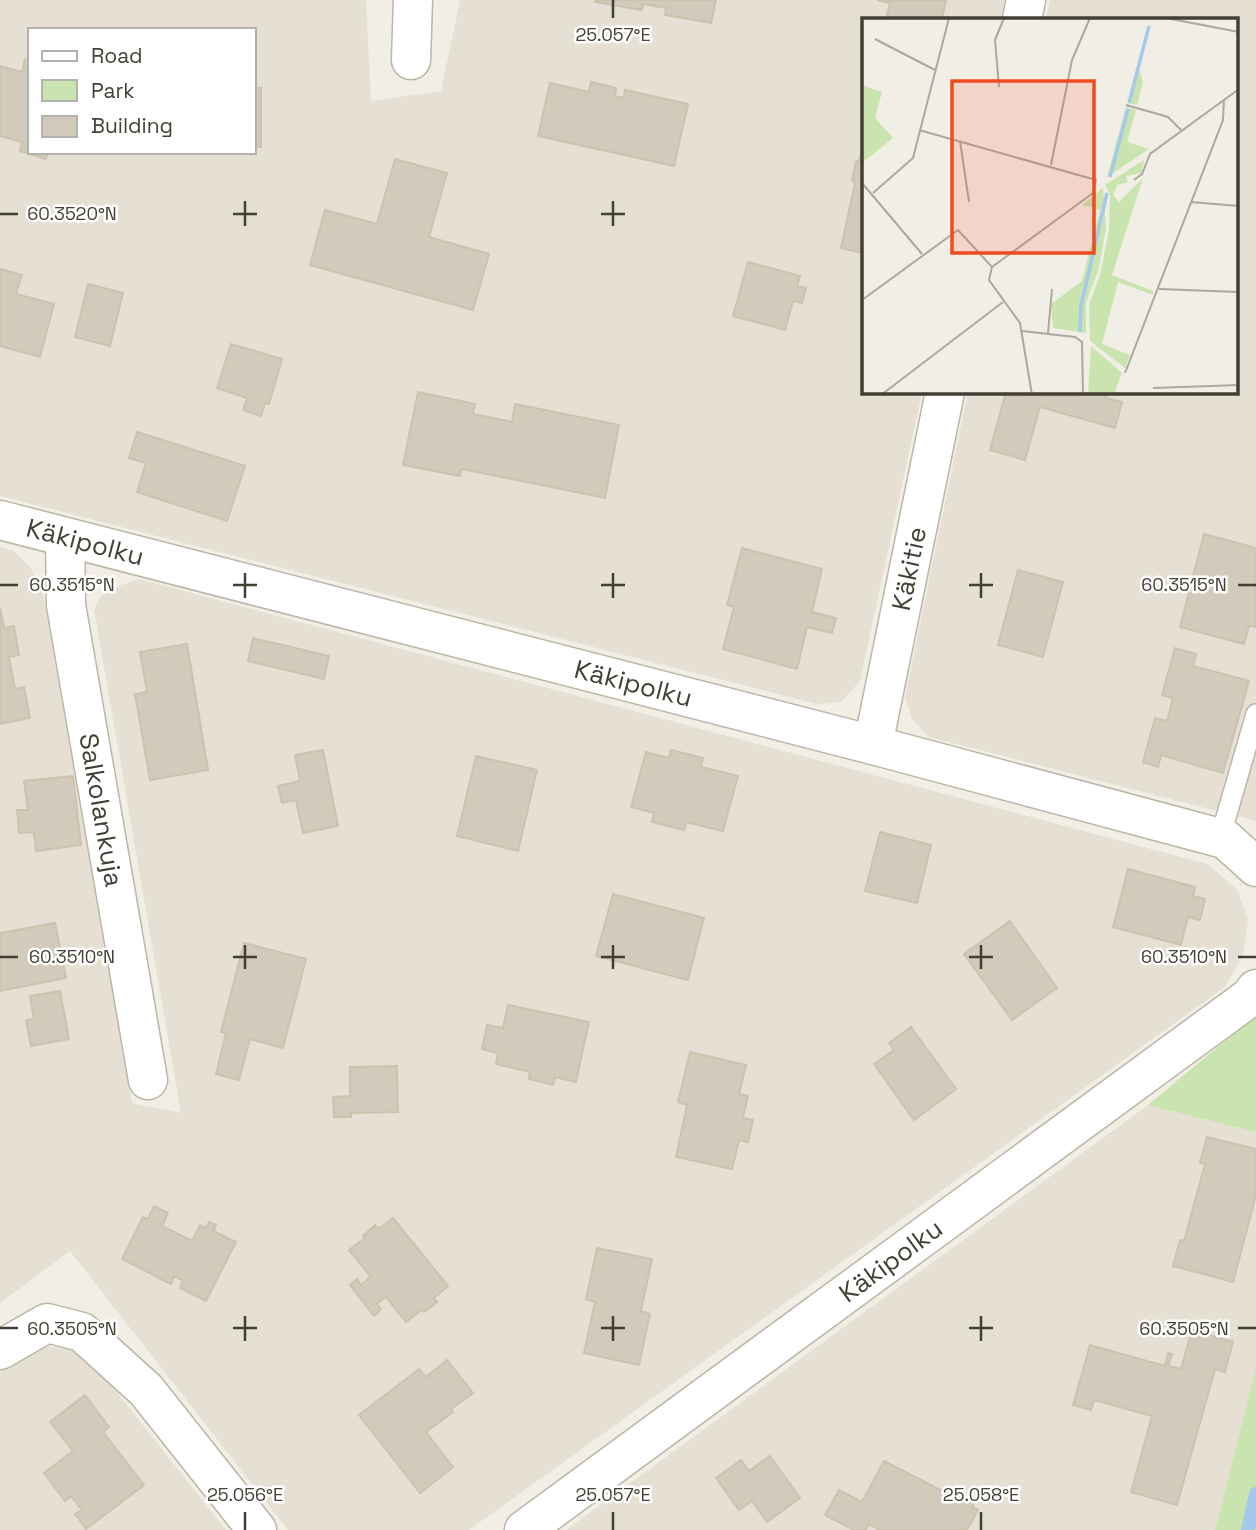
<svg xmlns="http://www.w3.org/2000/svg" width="1256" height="1530" font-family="'Space Grotesk',sans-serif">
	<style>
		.residential { fill: #e5e0d3; fill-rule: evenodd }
		.green { fill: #c9e4af }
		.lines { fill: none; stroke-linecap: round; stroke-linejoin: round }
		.stream { stroke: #a4c9eb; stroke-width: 14 }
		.building { fill: #d2cbbb; stroke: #ccc3af; stroke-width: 2 }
		.lane-casing { stroke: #bcb6a8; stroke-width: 22 }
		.street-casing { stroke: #bcb6a8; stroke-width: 41 }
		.lane { stroke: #fff; stroke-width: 19 }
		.street { stroke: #fff; stroke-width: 38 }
		.ticks { fill: none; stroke: #433f35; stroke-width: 2.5 }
		.labels { text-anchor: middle; stroke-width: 5; stroke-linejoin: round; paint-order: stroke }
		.street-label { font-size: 26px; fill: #433f35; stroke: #fff }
		.inset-river { fill: none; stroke: #a4c9eb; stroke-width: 3.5 }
		.inset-road { fill: none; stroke: #aba89f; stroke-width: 2 }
		.view { fill: #ee4c1f; fill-opacity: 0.15; stroke: #ee4c1f; stroke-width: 3.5 }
		.inset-edge { fill: none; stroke: #433f35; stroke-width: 3.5 }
		.ticks-label { font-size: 18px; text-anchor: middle; fill: #433f35; stroke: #fff; stroke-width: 5; stroke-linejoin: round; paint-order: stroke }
	</style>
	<rect width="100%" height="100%" fill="#f1eee5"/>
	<path class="residential" d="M 0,0 L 366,0 L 371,101 L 441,91 L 460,0 L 1005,0 L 1001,19 L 864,19 L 864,392 L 922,392 L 860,681 L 841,702 L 817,704 L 0,496 ZM 30,30 L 254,30 L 254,152 L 30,152 Z
		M 1050,0 L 1256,0 L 1256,821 L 929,737 L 912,719 L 905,697 L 968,392 L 1237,392 L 1237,19 L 1046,19 Z
		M 0,547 L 14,551 L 31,568 L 42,588 L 132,1103 L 181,1113 L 94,609 L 104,591 L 139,579 L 1207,864 L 1237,889 L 1248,920 L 1243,955 L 1225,987 L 469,1530 L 288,1530 L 70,1251 L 0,1303 Z
		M 1148,1105 L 1256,1132 L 1256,1369 L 1215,1530 L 566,1530 Z
		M 48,1347 L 71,1348 L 96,1366 L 226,1530 L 0,1530 L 0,1372 L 28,1351 Z"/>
	<path class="green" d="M 1256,1015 L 1256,1132 L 1148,1105 Z
		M 1256,1369 L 1256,1530 L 1215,1530 Z"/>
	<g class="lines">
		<path class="stream" d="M 1248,1530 L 1256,1494"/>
	</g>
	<path class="building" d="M 596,0 L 716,0 L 711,23 L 665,15 L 666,8 L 643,4 L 642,10 L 595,2 Z
		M 877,0 L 946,0 L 942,19 L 886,19 L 890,3 Z
		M 25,59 L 30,60 L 30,152 L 48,152 L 46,159 L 20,151 L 22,142 L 0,136 L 0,66 L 22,72 Z
		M 591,82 L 616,88 L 615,96 L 624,98 L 625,90 L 688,104 L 674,166 L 538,136 L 550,83 L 589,92 Z
		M 254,88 L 261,88 L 261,147 L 254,147 Z
		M 864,142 L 864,246 L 863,253 L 841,248 L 855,184 L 852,180 L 856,162 L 860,159 Z
		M 395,159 L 447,173 L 429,237 L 489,254 L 473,310 L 310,265 L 325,210 L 377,224 Z
		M 748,262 L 800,276 L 797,286 L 806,288 L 802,303 L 793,301 L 785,330 L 733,316 Z
		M 0,269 L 22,275 L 16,294 L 54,304 L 40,357 L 0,346 Z
		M 88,284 L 123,293 L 110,346 L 75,337 Z
		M 231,344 L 282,359 L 269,404 L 265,403 L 261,416 L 243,410 L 247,398 L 217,388 Z
		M 418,392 L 475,404 L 473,414 L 512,422 L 515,404 L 619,425 L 605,498 L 462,469 L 460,476 L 403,465 Z
		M 1006,392 L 1108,392 L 1106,398 L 1122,402 L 1115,428 L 1040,407 L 1025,460 L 990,450 Z
		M 137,432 L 245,466 L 227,521 L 137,492 L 146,463 L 129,458 Z
		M 1204,534 L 1256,548 L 1256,627 L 1249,626 L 1244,644 L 1180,627 Z
		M 742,548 L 822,569 L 812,612 L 836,618 L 832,633 L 807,627 L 797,669 L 723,649 L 734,607 L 727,605 Z
		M 1018,570 L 1063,582 L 1043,657 L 998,645 Z
		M 0,608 L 4,628 L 14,626 L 19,655 L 9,657 L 15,689 L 24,687 L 30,718 L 0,724 Z
		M 253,638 L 329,656 L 324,679 L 248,661 Z
		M 187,644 L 208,770 L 150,780 L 135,694 L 147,692 L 140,652 Z
		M 1175,648 L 1196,654 L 1193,666 L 1249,681 L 1223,773 L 1161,755 L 1158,767 L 1143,762 L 1155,718 L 1167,721 L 1173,698 L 1162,695 Z
		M 323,750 L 338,826 L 303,833 L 296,800 L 282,803 L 278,786 L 300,781 L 295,755 Z
		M 671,750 L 703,758 L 701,767 L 738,776 L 723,831 L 686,822 L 684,830 L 652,822 L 654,813 L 631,807 L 646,752 L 669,758 Z
		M 476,756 L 537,770 L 518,851 L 457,836 Z
		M 73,776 L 81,845 L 36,851 L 34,832 L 19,833 L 17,810 L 28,810 L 24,781 Z
		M 880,832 L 931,845 L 917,903 L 865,891 Z
		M 1128,869 L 1195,887 L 1193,896 L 1205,899 L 1200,920 L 1188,917 L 1181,945 L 1113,927 Z
		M 613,894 L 704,918 L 688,980 L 596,956 Z
		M 1010,921 L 1057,988 L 1012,1020 L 964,954 Z
		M 55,923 L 66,978 L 0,991 L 0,933 Z
		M 244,943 L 306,959 L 283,1048 L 250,1039 L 239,1080 L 216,1074 L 226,1033 L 221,1032 Z
		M 60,991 L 69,1039 L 31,1046 L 26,1020 L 34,1019 L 30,996 Z
		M 508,1005 L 589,1022 L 576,1082 L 555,1077 L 553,1085 L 529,1079 L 530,1072 L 496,1064 L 498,1053 L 482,1049 L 487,1025 L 503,1028 Z
		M 911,1027 L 956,1089 L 914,1120 L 874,1064 L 894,1050 L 889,1043 Z
		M 690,1052 L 746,1065 L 739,1094 L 748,1096 L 743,1118 L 753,1120 L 748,1142 L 739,1140 L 732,1169 L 676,1157 L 687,1105 L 678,1102 Z
		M 397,1066 L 398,1112 L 351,1113 L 351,1117 L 334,1117 L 333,1097 L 350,1096 L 350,1067 Z
		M 1207,1137 L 1256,1149 L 1256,1195 L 1233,1282 L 1173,1266 L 1180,1240 L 1184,1241 L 1205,1164 L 1200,1163 Z
		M 154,1206 L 168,1213 L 162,1226 L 192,1241 L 200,1225 L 206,1228 L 209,1222 L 216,1225 L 213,1231 L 236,1242 L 206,1301 L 180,1288 L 183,1281 L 174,1276 L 171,1284 L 122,1259 L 143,1217 L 148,1219 Z
		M 393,1218 L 448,1286 L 434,1298 L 437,1302 L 424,1312 L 422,1310 L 406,1322 L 386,1297 L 377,1304 L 381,1309 L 374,1316 L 350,1285 L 357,1279 L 361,1285 L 371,1277 L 349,1250 L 365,1238 L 363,1236 L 375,1225 L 379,1229 Z
		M 597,1248 L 652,1259 L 641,1311 L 650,1314 L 639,1365 L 584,1353 L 595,1302 L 586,1299 Z
		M 1176,1325 L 1233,1342 L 1225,1372 L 1215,1369 L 1177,1505 L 1131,1492 L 1152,1416 L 1094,1400 L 1091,1410 L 1073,1405 L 1090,1345 L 1165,1366 L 1168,1353 L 1172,1354 L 1168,1366 L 1181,1369 L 1191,1333 L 1175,1328 Z
		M 447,1360 L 473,1393 L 451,1409 L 453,1412 L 426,1432 L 453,1467 L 420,1493 L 359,1415 L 419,1369 L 426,1377 Z
		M 85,1395 L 109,1427 L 103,1432 L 144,1485 L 86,1529 L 75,1514 L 82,1510 L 71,1496 L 65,1501 L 44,1473 L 73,1451 L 50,1422 Z
		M 770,1456 L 800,1498 L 767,1522 L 752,1501 L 739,1510 L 716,1478 L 741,1460 L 749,1471 Z
		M 884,1461 L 952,1496 L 955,1491 L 975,1502 L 972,1507 L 978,1510 L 967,1530 L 880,1530 L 869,1524 L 866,1530 L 854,1530 L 825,1515 L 839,1490 L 862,1502 Z"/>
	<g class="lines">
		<g class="lane-casing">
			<path id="lane" d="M 1220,838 L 1256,714"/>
		</g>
		<g class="street-casing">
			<g id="street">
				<path d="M 1022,19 L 1026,0"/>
				<path d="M 411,60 L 413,0"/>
				<path id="s1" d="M 0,520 L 873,745 L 1220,838 L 1225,839 L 1256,867"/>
				<path id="s2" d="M 65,538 L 66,605 L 148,1080"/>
				<path id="s3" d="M 873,745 L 945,392"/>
				<path d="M 0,1350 L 47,1323 L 82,1332 L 146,1390 L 257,1530"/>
				<path id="s4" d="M 524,1530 L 1250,997 L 1256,989"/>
			</g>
		</g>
		<use href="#lane" class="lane"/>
		<use href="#street" class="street"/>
	</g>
	<path class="ticks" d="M 613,0 L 613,18M 245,201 L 245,226M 613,201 L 613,226M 0,214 L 18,214M 233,214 L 257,214M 601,214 L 625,214M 245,573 L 245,598M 613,573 L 613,598M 981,573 L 981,598M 0,585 L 18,585M 233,585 L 257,585M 601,585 L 625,585M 969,585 L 993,585M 1238,585 L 1256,585M 245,945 L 245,969M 613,945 L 613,969M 981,945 L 981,969M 0,957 L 18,957M 233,957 L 257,957M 601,957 L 625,957M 969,957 L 993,957M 1238,957 L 1256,957M 245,1316 L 245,1341M 613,1316 L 613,1341M 981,1316 L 981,1341M 0,1328 L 18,1328M 233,1328 L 257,1328M 601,1328 L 625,1328M 969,1328 L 993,1328M 1238,1328 L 1256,1328M 245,1512 L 245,1530M 613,1512 L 613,1530M 981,1512 L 981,1530"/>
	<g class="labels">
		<g class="street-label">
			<text dy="9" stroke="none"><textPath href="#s1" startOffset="88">Käkipolku</textPath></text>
			<text dy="9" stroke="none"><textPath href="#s3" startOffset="180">Käkitie</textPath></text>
			<text dy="9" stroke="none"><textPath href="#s1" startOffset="654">Käkipolku</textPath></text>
			<text dy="9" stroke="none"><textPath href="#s2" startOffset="275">Salkolankuja</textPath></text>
			<text dy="9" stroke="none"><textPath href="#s4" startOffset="455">Käkipolku</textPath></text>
		</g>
	</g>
	<g transform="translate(862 18)">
		<rect width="376" height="376" fill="#f1eee5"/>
		<path d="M 277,51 L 281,64 L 275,87 L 266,85 ZM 0,67 L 20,74 L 13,100 L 31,120 L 0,145 ZM 264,89 L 274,92 L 265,124 L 287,131 L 245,159 ZM 282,142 L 279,155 L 264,158 L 266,164 L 255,167 L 251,177 L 257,184 L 281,160 L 250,257 L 291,273 L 291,277 L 256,264 L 240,326 L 268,337 L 263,350 L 228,323 L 227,286 L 238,257 L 247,212 L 248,176 L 243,167 ZM 241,170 L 244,210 L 237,250 L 224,285 L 224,315 L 191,310 L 189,286 L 220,263 L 238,192 L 220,187 ZM 229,328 L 260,355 L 252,376 L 226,376 Z" fill="#c9e4af"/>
		<path class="inset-river" d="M 267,85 L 287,8M 248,159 L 266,91M 218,314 L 219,288 L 245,175"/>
		<path class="inset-road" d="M 304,0 L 377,14M 13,21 L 73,52M 137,69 L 133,22 L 142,0M 264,87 L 306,99 L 320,113M 57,112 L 234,162 L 231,175 L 130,249M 98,123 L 107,184M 189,147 L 210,42 L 228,0M 272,162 L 280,156 L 288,136 L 377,71M 0,165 L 60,236M 11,175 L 51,140 L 87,0M 329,184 L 377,188M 130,249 L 127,262 L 158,305 L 170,377M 297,271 L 377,274M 0,282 L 96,212 L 130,249M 160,313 L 213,319 L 220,324 L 221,377M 186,315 L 190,271M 263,355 L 361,102 L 362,81M 291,370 L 377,367M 19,377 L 141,284"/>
		<path class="view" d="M 90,63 L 232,63 L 232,235 L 90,235 Z"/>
		<rect width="376" height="376" class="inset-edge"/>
	</g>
	<g class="ticks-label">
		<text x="613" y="41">25.057°E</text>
		<text x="72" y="220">60.3520°N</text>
		<text x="72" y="591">60.3515°N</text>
		<text x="1184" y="591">60.3515°N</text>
		<text x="72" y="963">60.3510°N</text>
		<text x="1184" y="963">60.3510°N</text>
		<text x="72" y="1335">60.3505°N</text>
		<text x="1184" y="1335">60.3505°N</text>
		<text x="245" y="1501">25.056°E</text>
		<text x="613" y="1501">25.057°E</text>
		<text x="981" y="1501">25.058°E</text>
	</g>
	<rect x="28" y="28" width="228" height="126" fill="#ffffff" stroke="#b4b2ae" stroke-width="2"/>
	<rect x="42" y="51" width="35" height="10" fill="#ffffff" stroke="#b4b2ae" stroke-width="2"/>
	<text x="91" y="63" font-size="21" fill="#433f35">Road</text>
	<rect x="42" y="80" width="35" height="21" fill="#c9e4af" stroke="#b4b2ae" stroke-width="2"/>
	<text x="91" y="98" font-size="21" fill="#433f35">Park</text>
	<rect x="42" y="116" width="35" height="21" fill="#d2cbbb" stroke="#b4b2ae" stroke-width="2"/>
	<text x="91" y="133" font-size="21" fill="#433f35">Building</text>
</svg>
